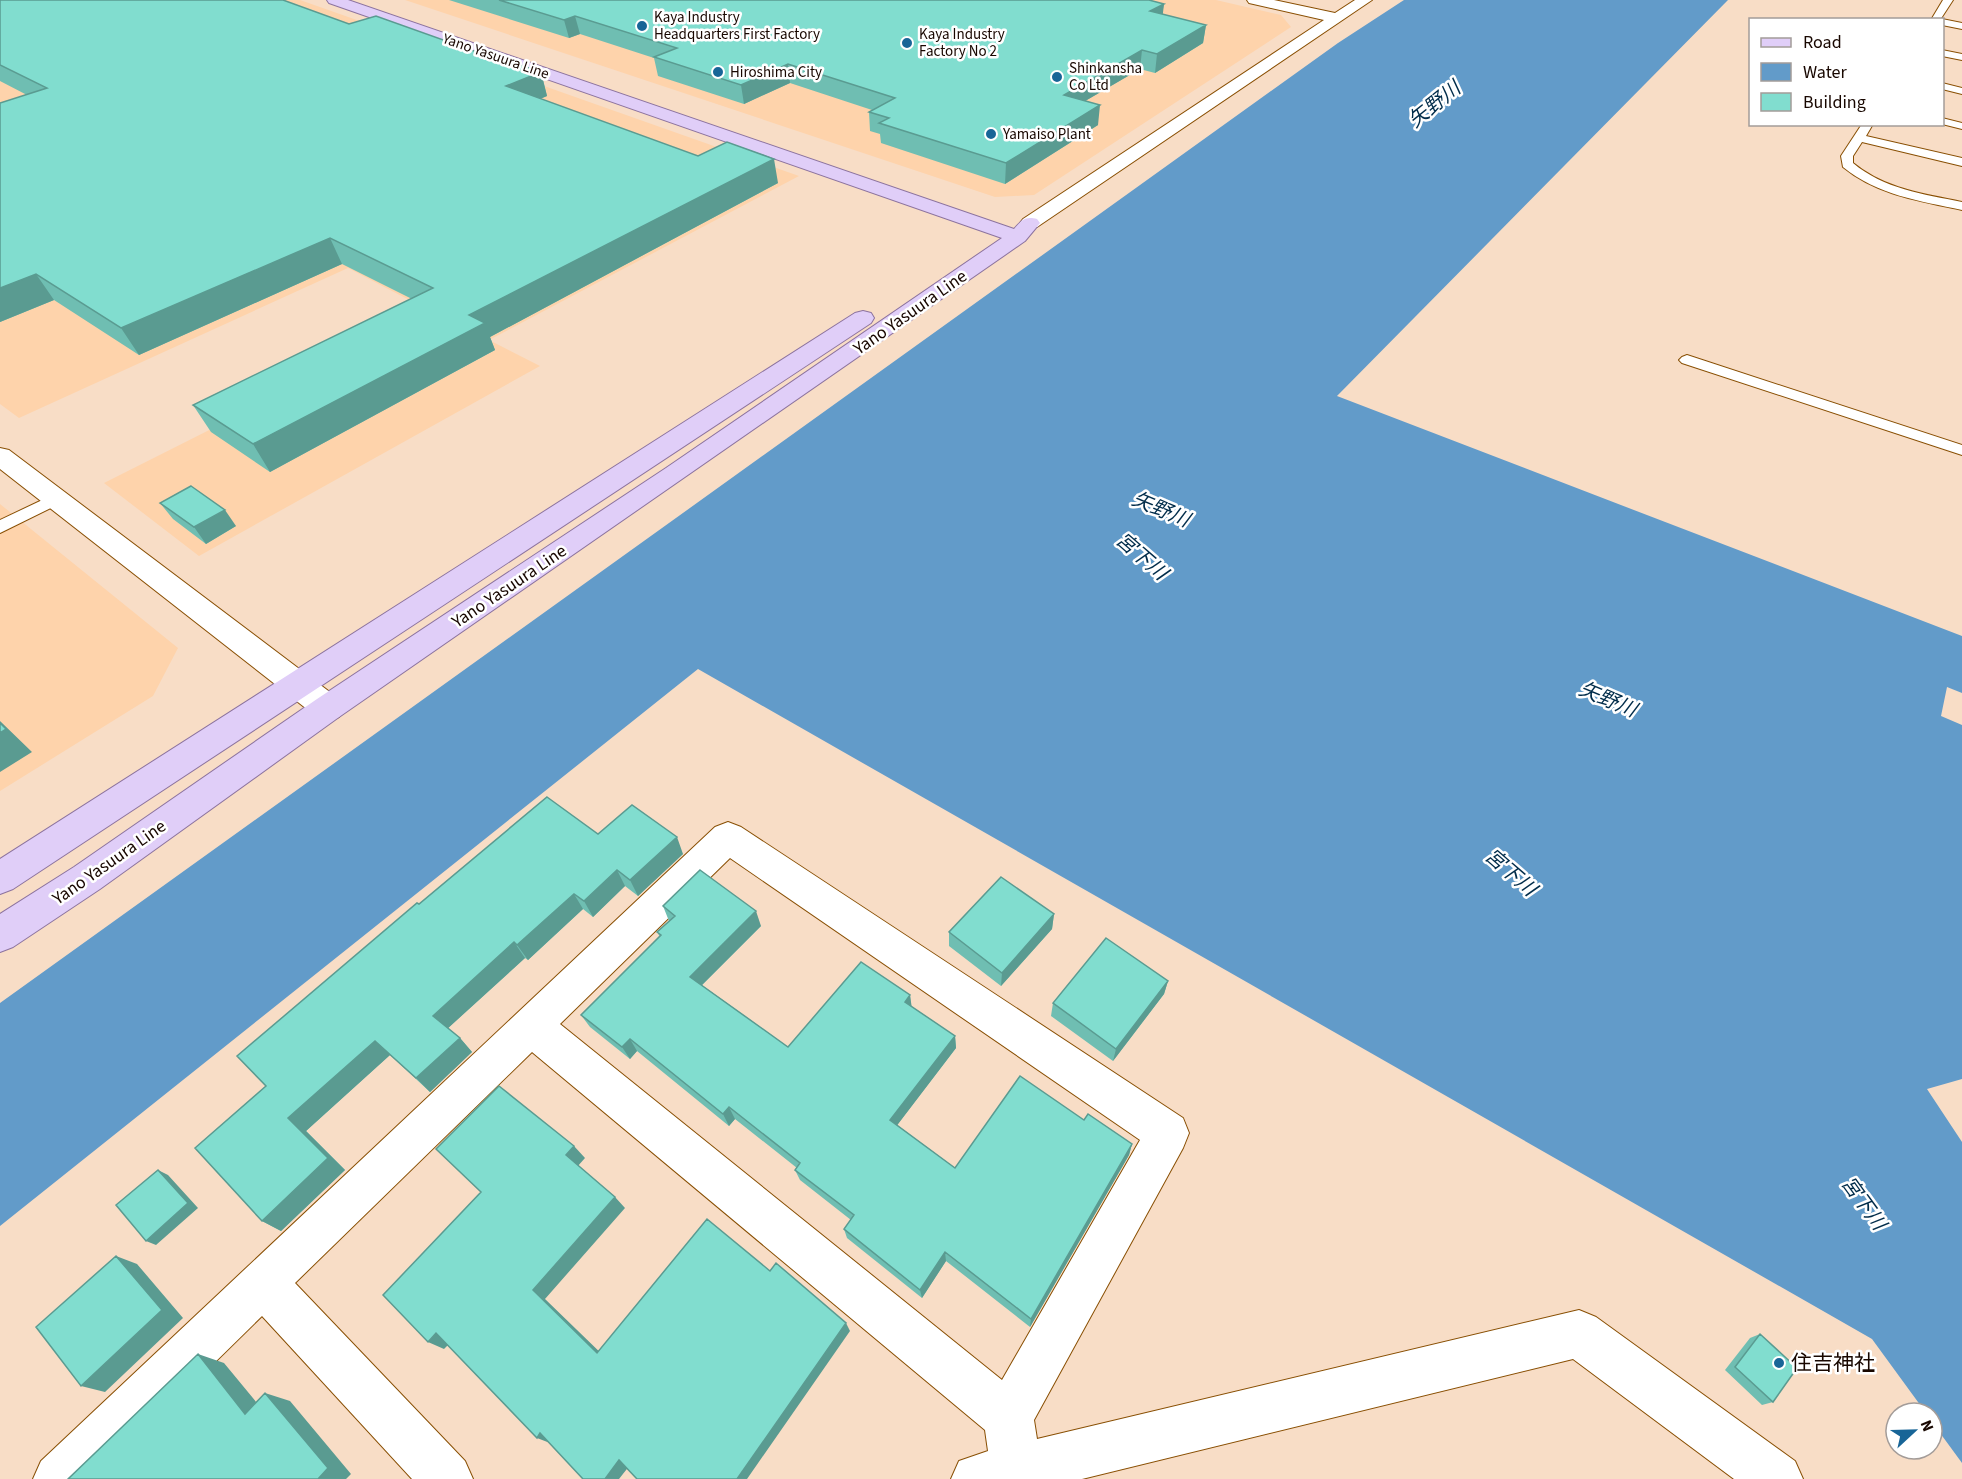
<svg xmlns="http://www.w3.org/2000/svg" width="1962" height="1479" font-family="'Source Sans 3','Noto Sans JP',sans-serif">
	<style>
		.built { fill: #fed3ab }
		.water { fill: #629bc9 }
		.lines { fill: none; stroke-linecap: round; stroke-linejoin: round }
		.service-casing { stroke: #894f03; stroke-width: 2 }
		.minor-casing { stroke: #894f03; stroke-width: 2 }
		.tertiary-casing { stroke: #894f03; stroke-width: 2 }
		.primary-casing { stroke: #8c739e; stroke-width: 2 }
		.service { fill: #fff; fill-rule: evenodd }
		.minor { fill: #fff; fill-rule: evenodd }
		.tertiary { fill: #fff; fill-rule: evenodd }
		.primary { fill: #e0cef8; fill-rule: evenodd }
		.wall { fill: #6fbeb2 }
		.shaded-wall { fill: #5a9b91 }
		.building { fill: #81ddcf; stroke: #5a9b91; stroke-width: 1.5 }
		.poi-dot { fill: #186597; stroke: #fff; stroke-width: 2 }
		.labels { text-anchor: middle; stroke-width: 5; stroke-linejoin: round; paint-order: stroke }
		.far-poi-label { font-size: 15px; fill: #180700; stroke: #fff; text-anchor: start }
		.far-street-label { font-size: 15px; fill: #180700; stroke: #fff }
		.street-label { font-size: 18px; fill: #180700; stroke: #fff }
		.water-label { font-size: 20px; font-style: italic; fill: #002c4a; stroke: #fff }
		.near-poi-label { font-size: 21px; fill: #180700; stroke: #fff; text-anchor: start }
	</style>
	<rect width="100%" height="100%" fill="#f8ddc6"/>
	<path class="built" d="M 0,0 L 300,0 L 799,176 L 489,340 L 540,366 L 199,556 L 104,483 L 438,315 L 348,268 L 19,418 L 0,404 Z
		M 405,0 L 1216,0 L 1281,15 L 1291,27 L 1034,195 L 995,197 Z
		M 0,504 L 178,648 L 153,696 L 0,791 Z"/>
	<path class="water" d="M 1404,0 L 1728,0 L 1337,396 L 1962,636 L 1962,693 L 1947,687 L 1941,716 L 1962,725 L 1962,1079 L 1927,1089 L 1962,1142 L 1962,1463 L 1932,1422 L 1932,1413 L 1926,1413 L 1872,1339 L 698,669 L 0,1226 L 0,1003 L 1338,43 Z"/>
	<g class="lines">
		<g class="service-casing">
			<path id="service" d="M 1943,0 L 1953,0 L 1940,20 L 1931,20 Z
				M 1942,19 L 1962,23 L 1962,29 L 1942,25 Z
				M 1942,50 L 1962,54 L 1962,60 L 1942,56 Z
				M 1942,83 L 1962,88 L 1962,94 L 1942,89 Z
				M 1942,118 L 1962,123 L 1962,129 L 1942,124 Z
				M 1862,124 L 1873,124 L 1866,136 L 1962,158 L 1962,166 L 1862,142 L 1853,156 L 1853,163 C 1884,189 1923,194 1962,202 L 1962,210 C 1920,201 1877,195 1843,167 L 1841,156 Z
				M 1687,355 L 1962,445 L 1962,455 L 1682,363 L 1679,360 L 1682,357 Z
				M 55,494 L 64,499 L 61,503 L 0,533 L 0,520 Z"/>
		</g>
		<g class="minor-casing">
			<path id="minor" d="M 728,822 L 741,827 L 1183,1118 L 1189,1133 L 1183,1148 L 1034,1420 L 1037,1439 L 1579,1310 L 1596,1317 L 1795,1461 L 1803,1479 L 1734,1479 L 1573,1359 L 1082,1479 L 951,1479 L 959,1461 L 988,1451 L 985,1430 L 532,1052 L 295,1283 L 465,1461 L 473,1479 L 412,1479 L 262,1316 L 96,1479 L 33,1479 L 41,1461 L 715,827 ZM 730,858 L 1140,1140 L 1002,1380 L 560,1024 Z"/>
		</g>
		<g class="tertiary-casing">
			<path id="tertiary" d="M 1247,0 L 1274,0 L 1335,13 L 1355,0 L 1372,0 L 1037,227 L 1023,227 L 1020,223 L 1023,219 L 1324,20 L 1249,3 Z
				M 0,448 L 9,450 L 339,699 L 344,708 L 339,717 L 328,720 L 317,717 L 0,469 Z"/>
		</g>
		<g class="primary-casing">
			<path id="primary" d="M 327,0 L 348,0 L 1014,229 C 1022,220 1025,216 1037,219 L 1040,223 L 1025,241 L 339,717 L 100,889 L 13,947 L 0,952 L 0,914 L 74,867 L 317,699 L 666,468 L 1002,238 L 329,3 Z
				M 863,311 L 871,313 L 874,318 L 871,323 L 13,889 L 0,894 L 0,859 L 855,313 Z"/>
		</g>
		<use href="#service" class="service"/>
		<use href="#minor" class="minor"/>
		<use href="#tertiary" class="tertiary"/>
		<use href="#primary" class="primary"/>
	</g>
	<path class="wall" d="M 0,0 L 349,24 L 491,57 L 541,72 L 547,96 L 540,99 L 698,156 L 778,183 L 490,337 L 495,350 L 270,472 L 211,432 L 193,405 L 412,299 L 342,264 L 139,355 L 54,300 L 0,322 L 0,103 L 27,95 L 0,81 Z
		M 449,0 L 1149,0 L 1164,4 L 1162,14 L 1206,25 L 1203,43 L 1155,73 L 1140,69 L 1085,101 L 1098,125 L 1005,184 L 881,143 L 880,134 L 870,131 L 869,112 L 872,110 L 790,83 L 744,104 L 658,76 L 654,58 L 580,34 L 569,38 Z
		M 160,503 L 236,526 L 206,544 L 173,519 Z
		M 598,834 L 683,854 L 638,896 L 625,886 L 593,917 L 583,909 L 528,960 L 525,958 L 448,1028 L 460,1038 L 472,1052 L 430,1092 L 390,1055 L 306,1131 L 345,1170 L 281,1231 L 262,1221 L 266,1086 L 419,904 Z
		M 663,906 L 761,926 L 702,985 L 788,1047 L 910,995 L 911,1006 L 955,1036 L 956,1048 L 897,1125 L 955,1168 L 1084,1120 L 1132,1144 L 1129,1155 L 1030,1327 L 946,1261 L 922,1298 L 847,1238 L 844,1229 L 851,1220 L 800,1180 L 795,1170 L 797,1168 L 735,1119 L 729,1126 L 637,1051 L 630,1059 L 590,1027 L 581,1015 L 660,937 L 657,932 L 669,921 Z
		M 1054,914 L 1052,929 L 1001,986 L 949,946 L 949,932 Z
		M 1168,981 L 1164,994 L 1113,1061 L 1051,1016 L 1053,1003 Z
		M 1760,1334 L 1773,1402 L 1762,1405 L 1725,1370 L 1750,1338 Z"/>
	<path class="shaded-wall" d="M 1164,4 L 1162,21 L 1150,11 Z
		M 575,16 L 580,34 L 569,38 L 564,20 Z
		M 1206,25 L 1203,43 L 1155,73 L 1157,54 Z
		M 1142,50 L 1140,69 L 1063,114 L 1064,95 Z
		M 788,64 L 790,83 L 744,104 L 741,85 Z
		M 541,72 L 547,96 L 513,110 L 506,86 Z
		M 1100,105 L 1098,125 L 1005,184 L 1006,163 Z
		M 774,159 L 778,183 L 490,337 L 495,350 L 270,472 L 253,444 L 469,315 Z
		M 330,238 L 342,264 L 139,355 L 121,328 Z
		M 36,274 L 54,300 L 0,322 L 0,288 Z
		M 225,510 L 236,526 L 206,544 L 194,527 Z
		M 0,721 L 32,752 L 0,772 Z
		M 677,837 L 683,854 L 638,896 L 630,880 Z
		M 617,870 L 625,886 L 593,917 L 584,901 Z
		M 574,894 L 583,909 L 528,960 L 517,945 Z
		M 756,911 L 761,926 L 696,991 L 690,977 Z
		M 1054,914 L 1052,929 L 1001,986 L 1002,973 Z
		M 514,942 L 525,958 L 446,1030 L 433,1016 Z
		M 1168,981 L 1164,994 L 1113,1061 L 1116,1049 Z
		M 910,995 L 912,1009 L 905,1002 Z
		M 955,1036 L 956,1048 L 892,1132 L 890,1120 Z
		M 460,1038 L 472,1052 L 430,1092 L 416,1078 Z
		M 630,1039 L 637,1051 L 630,1059 L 622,1047 Z
		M 375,1041 L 390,1055 L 306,1131 L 345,1170 L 281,1231 L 262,1221 L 288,1118 Z
		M 729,1107 L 735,1119 L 729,1126 L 723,1114 Z
		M 1132,1144 L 1129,1155 L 1030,1327 L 1031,1319 Z
		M 574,1146 L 585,1158 L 577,1167 L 566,1155 Z
		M 158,1170 L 168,1175 L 198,1208 L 156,1245 L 146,1241 Z
		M 615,1197 L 625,1208 L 545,1299 L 608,1360 L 597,1353 L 533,1290 Z
		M 945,1252 L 946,1261 L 922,1298 L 920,1290 Z
		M 116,1256 L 137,1264 L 183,1318 L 105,1392 L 81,1386 Z
		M 846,1323 L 850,1331 L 747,1479 L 737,1479 Z
		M 436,1333 L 452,1341 L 444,1349 L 428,1342 Z
		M 198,1354 L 224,1363 L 271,1420 L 245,1414 Z
		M 265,1393 L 290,1401 L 351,1474 L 346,1479 L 318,1479 Z
		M 540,1433 L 550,1443 L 537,1438 Z
		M 619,1460 L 630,1465 L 619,1479 L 605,1479 Z"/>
	<path class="building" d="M 0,0 L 283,0 L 349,24 L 376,16 L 491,57 L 495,56 L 541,72 L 506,86 L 698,156 L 727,142 L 774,159 L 469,315 L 485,323 L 253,444 L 193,405 L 433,288 L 330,238 L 121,328 L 36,274 L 0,288 L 0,103 L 47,88 L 0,65 Z
		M 499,0 L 1149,0 L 1164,4 L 1150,11 L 1206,25 L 1157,54 L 1142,50 L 1064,95 L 1100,105 L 1006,163 L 879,123 L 889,118 L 869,112 L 895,98 L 788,64 L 741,85 L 654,57 L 677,48 L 575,16 L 564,20 Z
		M 191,486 L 225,510 L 194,527 L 160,503 Z
		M 0,723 L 6,729 L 0,733 Z
		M 547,797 L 598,834 L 632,805 L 677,837 L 630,880 L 617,870 L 584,901 L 574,894 L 517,945 L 514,942 L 433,1016 L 460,1038 L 416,1078 L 375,1041 L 288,1118 L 328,1158 L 262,1221 L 195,1148 L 266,1086 L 237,1056 L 417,903 L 419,904 Z
		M 700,870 L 756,911 L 690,977 L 788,1047 L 861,962 L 910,995 L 905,1002 L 955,1036 L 890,1120 L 955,1168 L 1020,1076 L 1084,1120 L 1088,1114 L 1132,1144 L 1031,1319 L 945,1252 L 920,1290 L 844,1229 L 854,1215 L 795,1170 L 800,1163 L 729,1107 L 723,1114 L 630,1039 L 622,1047 L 581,1015 L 661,935 L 657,932 L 675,916 L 663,906 Z
		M 1001,877 L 1054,914 L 1002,973 L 949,932 Z
		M 1106,938 L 1168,981 L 1116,1049 L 1053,1003 Z
		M 499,1086 L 574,1146 L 566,1155 L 615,1197 L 533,1290 L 597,1353 L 707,1219 L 770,1271 L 776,1263 L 846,1323 L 737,1479 L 637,1479 L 619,1460 L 605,1479 L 583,1479 L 540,1433 L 537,1438 L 436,1333 L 428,1342 L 383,1295 L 481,1192 L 436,1149 Z
		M 158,1170 L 188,1203 L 146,1241 L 116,1205 Z
		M 116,1256 L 162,1310 L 81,1386 L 36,1327 Z
		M 1760,1334 L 1797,1368 L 1773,1402 L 1735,1367 Z
		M 198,1354 L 245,1414 L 265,1393 L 328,1468 L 318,1479 L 68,1479 Z"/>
	<g class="poi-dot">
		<circle cx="642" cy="26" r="6"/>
		<circle cx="907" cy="43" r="6"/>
		<circle cx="718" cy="72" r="6"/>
		<circle cx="1057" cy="77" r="6"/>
		<circle cx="991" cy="134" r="6"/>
		<circle cx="1779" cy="1363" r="6"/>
	</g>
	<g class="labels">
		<g class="far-poi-label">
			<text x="654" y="22">Kaya Industry<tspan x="654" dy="17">Headquarters First Factory</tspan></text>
			<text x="919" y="39">Kaya Industry<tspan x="919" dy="17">Factory No 2</tspan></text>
			<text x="1069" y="73">Shinkansha<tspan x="1069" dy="17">Co Ltd</tspan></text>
			<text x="730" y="77">Hiroshima City</text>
			<text x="1003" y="139">Yamaiso Plant</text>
		</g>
		<g class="far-street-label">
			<text transform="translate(496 56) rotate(19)" y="5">Yano Yasuura Line</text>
		</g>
		<g class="street-label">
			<text transform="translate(910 312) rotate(-35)" y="6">Yano Yasuura Line</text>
			<text transform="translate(509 586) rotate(-34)" y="6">Yano Yasuura Line</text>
			<text transform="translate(109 862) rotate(-35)" y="6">Yano Yasuura Line</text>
		</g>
		<g class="water-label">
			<text transform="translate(1434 104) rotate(-39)" y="7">矢野川</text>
			<text transform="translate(1161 509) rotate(23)" y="7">矢野川</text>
			<text transform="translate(1142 556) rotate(41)" y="7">宮下川</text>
			<text transform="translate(1608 699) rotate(23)" y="7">矢野川</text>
			<text transform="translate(1511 872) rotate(41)" y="7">宮下川</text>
			<text transform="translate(1864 1203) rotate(54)" y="7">宮下川</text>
		</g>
		<g class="near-poi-label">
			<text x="1791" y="1370">住吉神社</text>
		</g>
	</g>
	<rect x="1749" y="18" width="195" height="108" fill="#ffffff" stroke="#a39c99" stroke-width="1.5"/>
	<rect x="1761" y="38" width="30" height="9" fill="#e0cef8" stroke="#a39c99" stroke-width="1.5"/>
	<text x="1803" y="48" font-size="18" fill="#180700">Road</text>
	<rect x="1761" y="63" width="30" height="18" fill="#629bc9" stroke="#a39c99" stroke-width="1.5"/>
	<text x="1803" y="78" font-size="18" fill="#180700">Water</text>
	<rect x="1761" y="93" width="30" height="18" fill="#81ddcf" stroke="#a39c99" stroke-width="1.5"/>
	<text x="1803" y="108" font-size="18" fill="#180700">Building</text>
	<g transform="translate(1914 1431) rotate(68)"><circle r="28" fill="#ffffff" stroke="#a39c99" stroke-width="1.5"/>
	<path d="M0-4.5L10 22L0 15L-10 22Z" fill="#186597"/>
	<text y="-9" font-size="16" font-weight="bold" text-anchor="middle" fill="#180700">N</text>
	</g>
</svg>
